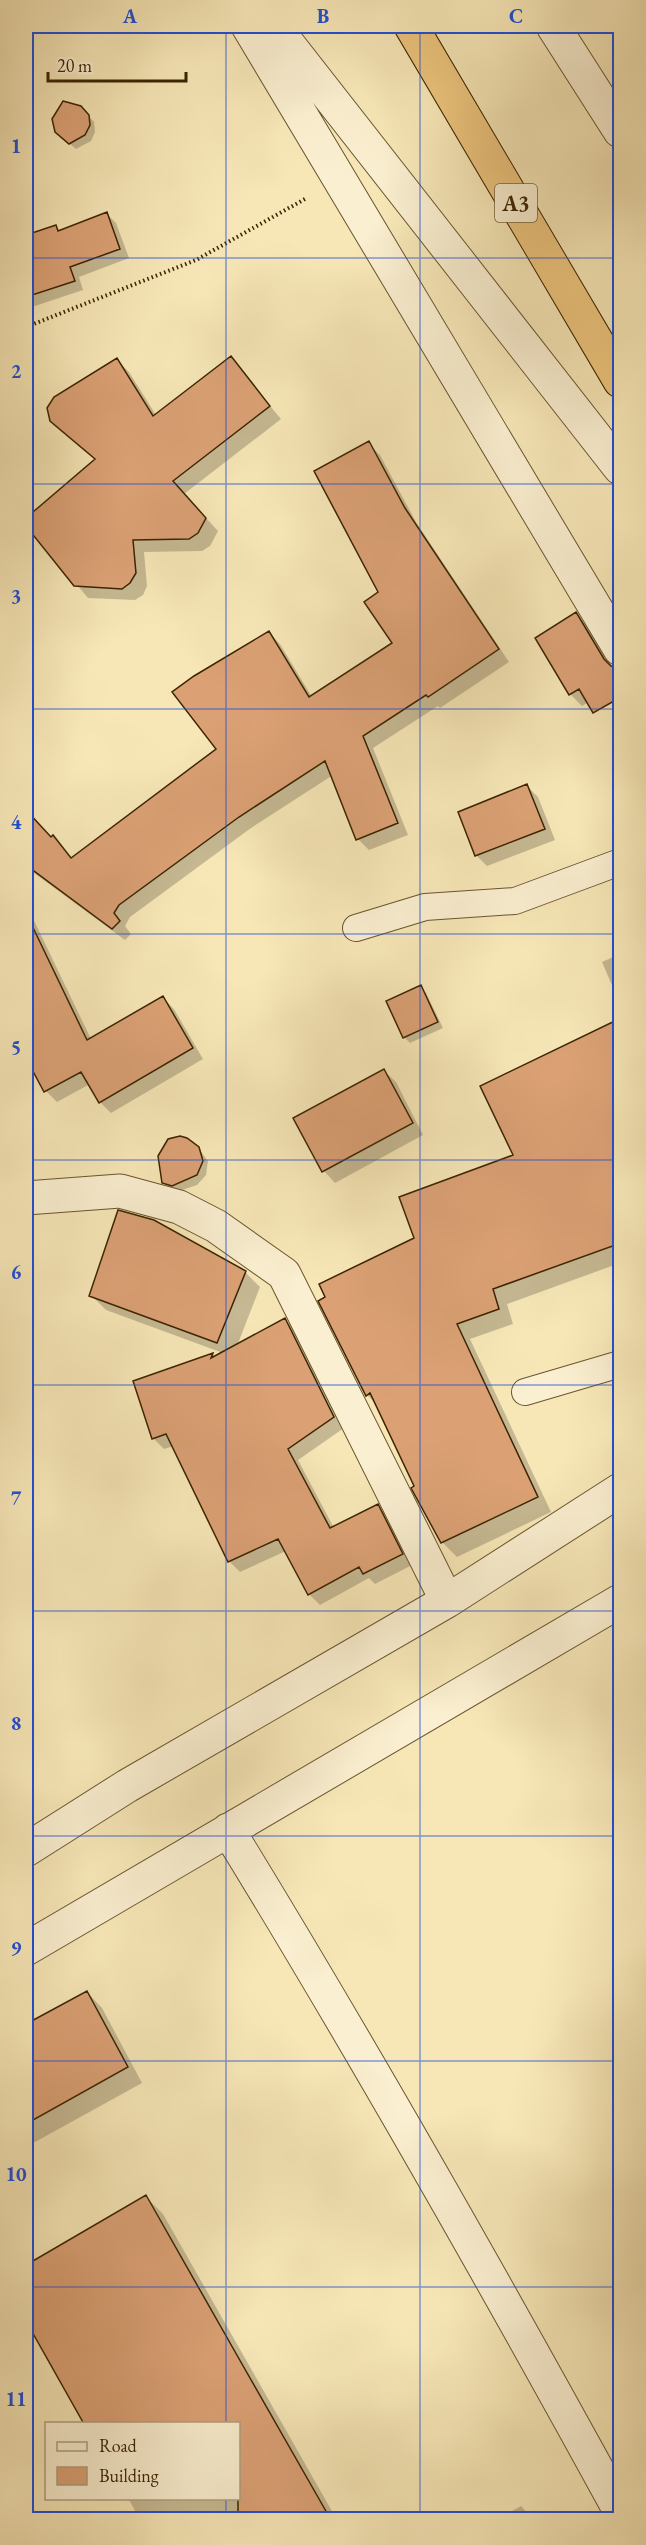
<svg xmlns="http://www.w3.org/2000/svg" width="646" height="2545" font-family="'EB Garamond',serif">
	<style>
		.shadow { fill: #0003 }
		.building { fill: #dba175; stroke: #3b2401; stroke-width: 1.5 }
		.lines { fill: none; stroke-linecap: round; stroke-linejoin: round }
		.service-casing { stroke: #6a552e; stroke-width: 28 }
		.minor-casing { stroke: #6a552e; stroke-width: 35 }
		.trunk-casing { stroke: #3b2401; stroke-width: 35 }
		.path { stroke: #3b2401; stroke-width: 4; stroke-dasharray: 1.5 3; stroke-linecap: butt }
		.service { stroke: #faefd0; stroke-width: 26 }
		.minor { stroke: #faefd0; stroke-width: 33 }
		.trunk { stroke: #ecc47c; stroke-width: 33 }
		.grid { fill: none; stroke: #1d4ed8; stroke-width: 1.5; stroke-opacity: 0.55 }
		.labels { text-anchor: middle; stroke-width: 4.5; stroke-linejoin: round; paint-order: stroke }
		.shield { fill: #faefd0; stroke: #74613f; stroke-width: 1.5 }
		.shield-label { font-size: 22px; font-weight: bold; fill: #3b2401 }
		.neatline { fill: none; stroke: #1d4ed8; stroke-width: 2 }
		.grid-label { font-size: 20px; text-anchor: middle; font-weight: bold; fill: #1d4ed8 }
	</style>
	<rect width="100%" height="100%" fill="#f7e7b7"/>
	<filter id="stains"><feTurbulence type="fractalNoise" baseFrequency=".00333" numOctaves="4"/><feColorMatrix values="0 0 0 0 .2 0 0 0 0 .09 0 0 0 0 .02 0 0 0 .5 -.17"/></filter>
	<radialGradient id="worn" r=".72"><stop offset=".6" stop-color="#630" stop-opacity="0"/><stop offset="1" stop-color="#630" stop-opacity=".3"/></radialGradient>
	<path class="shadow" d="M 80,107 L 94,122 L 95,132 L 91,141 L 76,149 L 63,138 Z
		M 107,214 L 116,223 L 129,258 L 79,277 L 83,290 L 26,309 L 26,231 L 26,237 L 56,227 L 61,231 Z
		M 230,358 L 281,419 L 184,494 L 218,531 L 210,546 L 202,551 L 144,552 L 147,586 L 143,595 L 135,600 L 88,598 L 26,524 L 26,520 L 96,460 L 51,420 L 117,360 L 129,372 L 156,415 Z
		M 368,443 L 380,455 L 416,522 L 509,662 L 440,708 L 438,706 L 373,748 L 408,835 L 369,850 L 358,839 L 333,775 L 251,828 L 130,917 L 125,926 L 131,934 L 125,940 L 34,873 L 26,864 L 26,859 L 53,837 L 72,859 L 218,749 L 269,633 L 280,644 L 312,697 L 394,644 L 380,593 Z
		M 576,614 L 587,626 L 612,667 L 590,701 L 582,706 L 570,694 L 537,638 Z
		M 527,786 L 538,797 L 555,840 L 487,866 L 476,855 Z
		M 26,904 L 91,1039 L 163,998 L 174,1009 L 203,1059 L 111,1113 L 100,1102 L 90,1084 L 57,1102 L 46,1091 L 34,1070 L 26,1061 Z
		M 620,954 L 620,1004 L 602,962 Z
		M 421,987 L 426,993 L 443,1028 L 410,1043 L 404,1037 L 388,1002 Z
		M 384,1071 L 396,1082 L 423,1135 L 335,1183 L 324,1171 L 295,1119 Z
		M 620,1107 L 620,1263 L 507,1304 L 513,1324 L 470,1339 L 551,1512 L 457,1557 L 442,1542 L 378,1406 L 367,1395 L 416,1239 L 515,1156 Z
		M 199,1149 L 208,1161 L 206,1175 L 197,1185 L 179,1191 L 169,1188 L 163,1182 Z
		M 245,1272 L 260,1287 L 237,1346 L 285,1320 L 296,1331 L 344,1428 L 298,1460 L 334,1528 L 378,1506 L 388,1517 L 412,1565 L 375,1584 L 369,1578 L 320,1605 L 309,1594 L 286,1551 L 240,1572 L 229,1561 L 174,1446 L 164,1449 L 153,1438 L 135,1382 L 213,1354 L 216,1357 L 223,1353 L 106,1310 L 91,1295 Z
		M 87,1992 L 102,2008 L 142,2083 L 26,2147 L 26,2026 Z
		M 146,2197 L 163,2214 L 337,2520 L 140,2520 L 128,2498 L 238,2498 L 238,2424 L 86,2424 L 26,2317 L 26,2267 Z
		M 521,2506 L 534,2520 L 496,2520 Z"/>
	<path class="building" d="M 63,101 L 81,106 L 89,115 L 90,125 L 85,135 L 69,144 L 55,132 L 52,119 Z
		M 107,212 L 120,249 L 70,267 L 75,281 L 26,297 L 26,235 L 56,225 L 58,231 Z
		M 231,356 L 270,406 L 173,481 L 206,518 L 198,533 L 189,539 L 133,540 L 136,573 L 130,583 L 122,589 L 74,586 L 26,526 L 26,518 L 95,459 L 50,421 L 47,408 L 54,397 L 117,358 L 153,416 Z
		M 369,441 L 405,508 L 499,649 L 428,697 L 426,695 L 363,736 L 398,823 L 356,840 L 325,761 L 239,817 L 119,905 L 114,913 L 120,921 L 112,929 L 26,865 L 26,810 L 51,837 L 53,835 L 71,858 L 216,749 L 172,692 L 194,676 L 269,631 L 309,697 L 392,643 L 364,602 L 378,592 L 314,471 Z
		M 576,612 L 604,659 L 611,666 L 621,668 L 621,697 L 593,713 L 579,689 L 569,695 L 535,638 Z
		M 527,784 L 545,829 L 475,856 L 458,812 Z
		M 26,913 L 87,1040 L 163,996 L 193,1048 L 99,1103 L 81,1072 L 44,1092 L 26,1058 Z
		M 421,985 L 438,1022 L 403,1038 L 386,1001 Z
		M 621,1018 L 621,1243 L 493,1289 L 499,1309 L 457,1324 L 538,1497 L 441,1543 L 411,1488 L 414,1486 L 370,1393 L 366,1396 L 318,1301 L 325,1297 L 319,1284 L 414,1238 L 399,1197 L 513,1155 L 480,1086 Z
		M 384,1069 L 413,1123 L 322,1172 L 293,1118 Z
		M 180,1136 L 187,1138 L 199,1147 L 203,1161 L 197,1175 L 172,1186 L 162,1183 L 158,1156 L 168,1139 Z
		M 118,1210 L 154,1220 L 246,1271 L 217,1343 L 89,1296 Z
		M 285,1318 L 334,1417 L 288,1449 L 330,1528 L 378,1504 L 403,1554 L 363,1574 L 359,1567 L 308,1595 L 278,1539 L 228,1562 L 166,1434 L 152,1439 L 133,1381 L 213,1353 L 211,1358 Z
		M 87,1991 L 128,2067 L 26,2124 L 26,2024 Z
		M 146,2195 L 238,2357 L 331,2520 L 238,2520 L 238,2424 L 84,2424 L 26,2321 L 26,2265 Z"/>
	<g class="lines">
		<g class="service-casing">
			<path id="service" d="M 356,928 L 425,907 L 515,901 L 620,862
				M 525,1392 L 620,1364"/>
		</g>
		<g class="minor-casing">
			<path id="minor" d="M 248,26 L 620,649
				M 274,26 L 620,468
				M 553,26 L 620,131
				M 26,1198 L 120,1191 L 179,1207 L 216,1226 L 284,1274 L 447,1601
				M 228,1830 C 365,2053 494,2281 620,2511
				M 26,1850 L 127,1786 L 447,1601 L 620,1490
				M 26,1949 L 620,1601"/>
		</g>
		<g class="trunk-casing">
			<path id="trunk" d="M 411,26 L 620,381"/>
		</g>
		<path class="path" d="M 26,327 L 196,260 L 305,199"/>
		<use href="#service" class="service"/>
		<use href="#minor" class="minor"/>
		<use href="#trunk" class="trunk"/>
	</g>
	<path class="grid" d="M 226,26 L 226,2424M 420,26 L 420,2520M 26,258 L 620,258M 26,484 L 620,484M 26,709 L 620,709M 26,934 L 620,934M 26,1160 L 620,1160M 26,1385 L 620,1385M 26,1611 L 620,1611M 26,1836 L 620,1836M 26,2061 L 620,2061M 26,2287 L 620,2287M 226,2498 L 226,2520"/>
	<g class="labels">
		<rect class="shield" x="495" y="184" width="42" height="38" rx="4.5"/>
		<g class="shield-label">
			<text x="516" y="211">A3</text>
		</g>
	</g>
	<rect width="646" height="2545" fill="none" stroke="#f7e7b7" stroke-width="66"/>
	<rect x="45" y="2422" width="195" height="78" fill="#faefd0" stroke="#ae9e7d" stroke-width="1.5"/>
	<rect x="57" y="2442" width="30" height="9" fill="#faefd0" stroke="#ae9e7d" stroke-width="1.5"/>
	<text x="99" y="2452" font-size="18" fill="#3b2401">Road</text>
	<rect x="57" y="2467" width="30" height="18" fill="#dba175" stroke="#ae9e7d" stroke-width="1.5"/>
	<text x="99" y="2482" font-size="18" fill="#3b2401">Building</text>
	<path d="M48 72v9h138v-9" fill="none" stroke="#3b2401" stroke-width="3"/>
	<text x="57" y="72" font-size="18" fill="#3b2401" stroke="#faefd0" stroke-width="4.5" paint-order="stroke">20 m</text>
	<rect x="33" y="33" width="580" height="2479" class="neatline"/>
	<g class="grid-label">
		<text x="130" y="23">A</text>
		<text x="323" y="23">B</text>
		<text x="516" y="23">C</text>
		<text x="16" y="153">1</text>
		<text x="16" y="378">2</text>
		<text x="16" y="603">3</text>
		<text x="16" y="829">4</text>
		<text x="16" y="1054">5</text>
		<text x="16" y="1279">6</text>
		<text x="16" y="1505">7</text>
		<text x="16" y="1730">8</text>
		<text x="16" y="1955">9</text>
		<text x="16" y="2181">10</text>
		<text x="16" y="2406">11</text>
	</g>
	<rect width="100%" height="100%" filter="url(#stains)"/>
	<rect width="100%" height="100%" fill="url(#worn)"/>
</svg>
